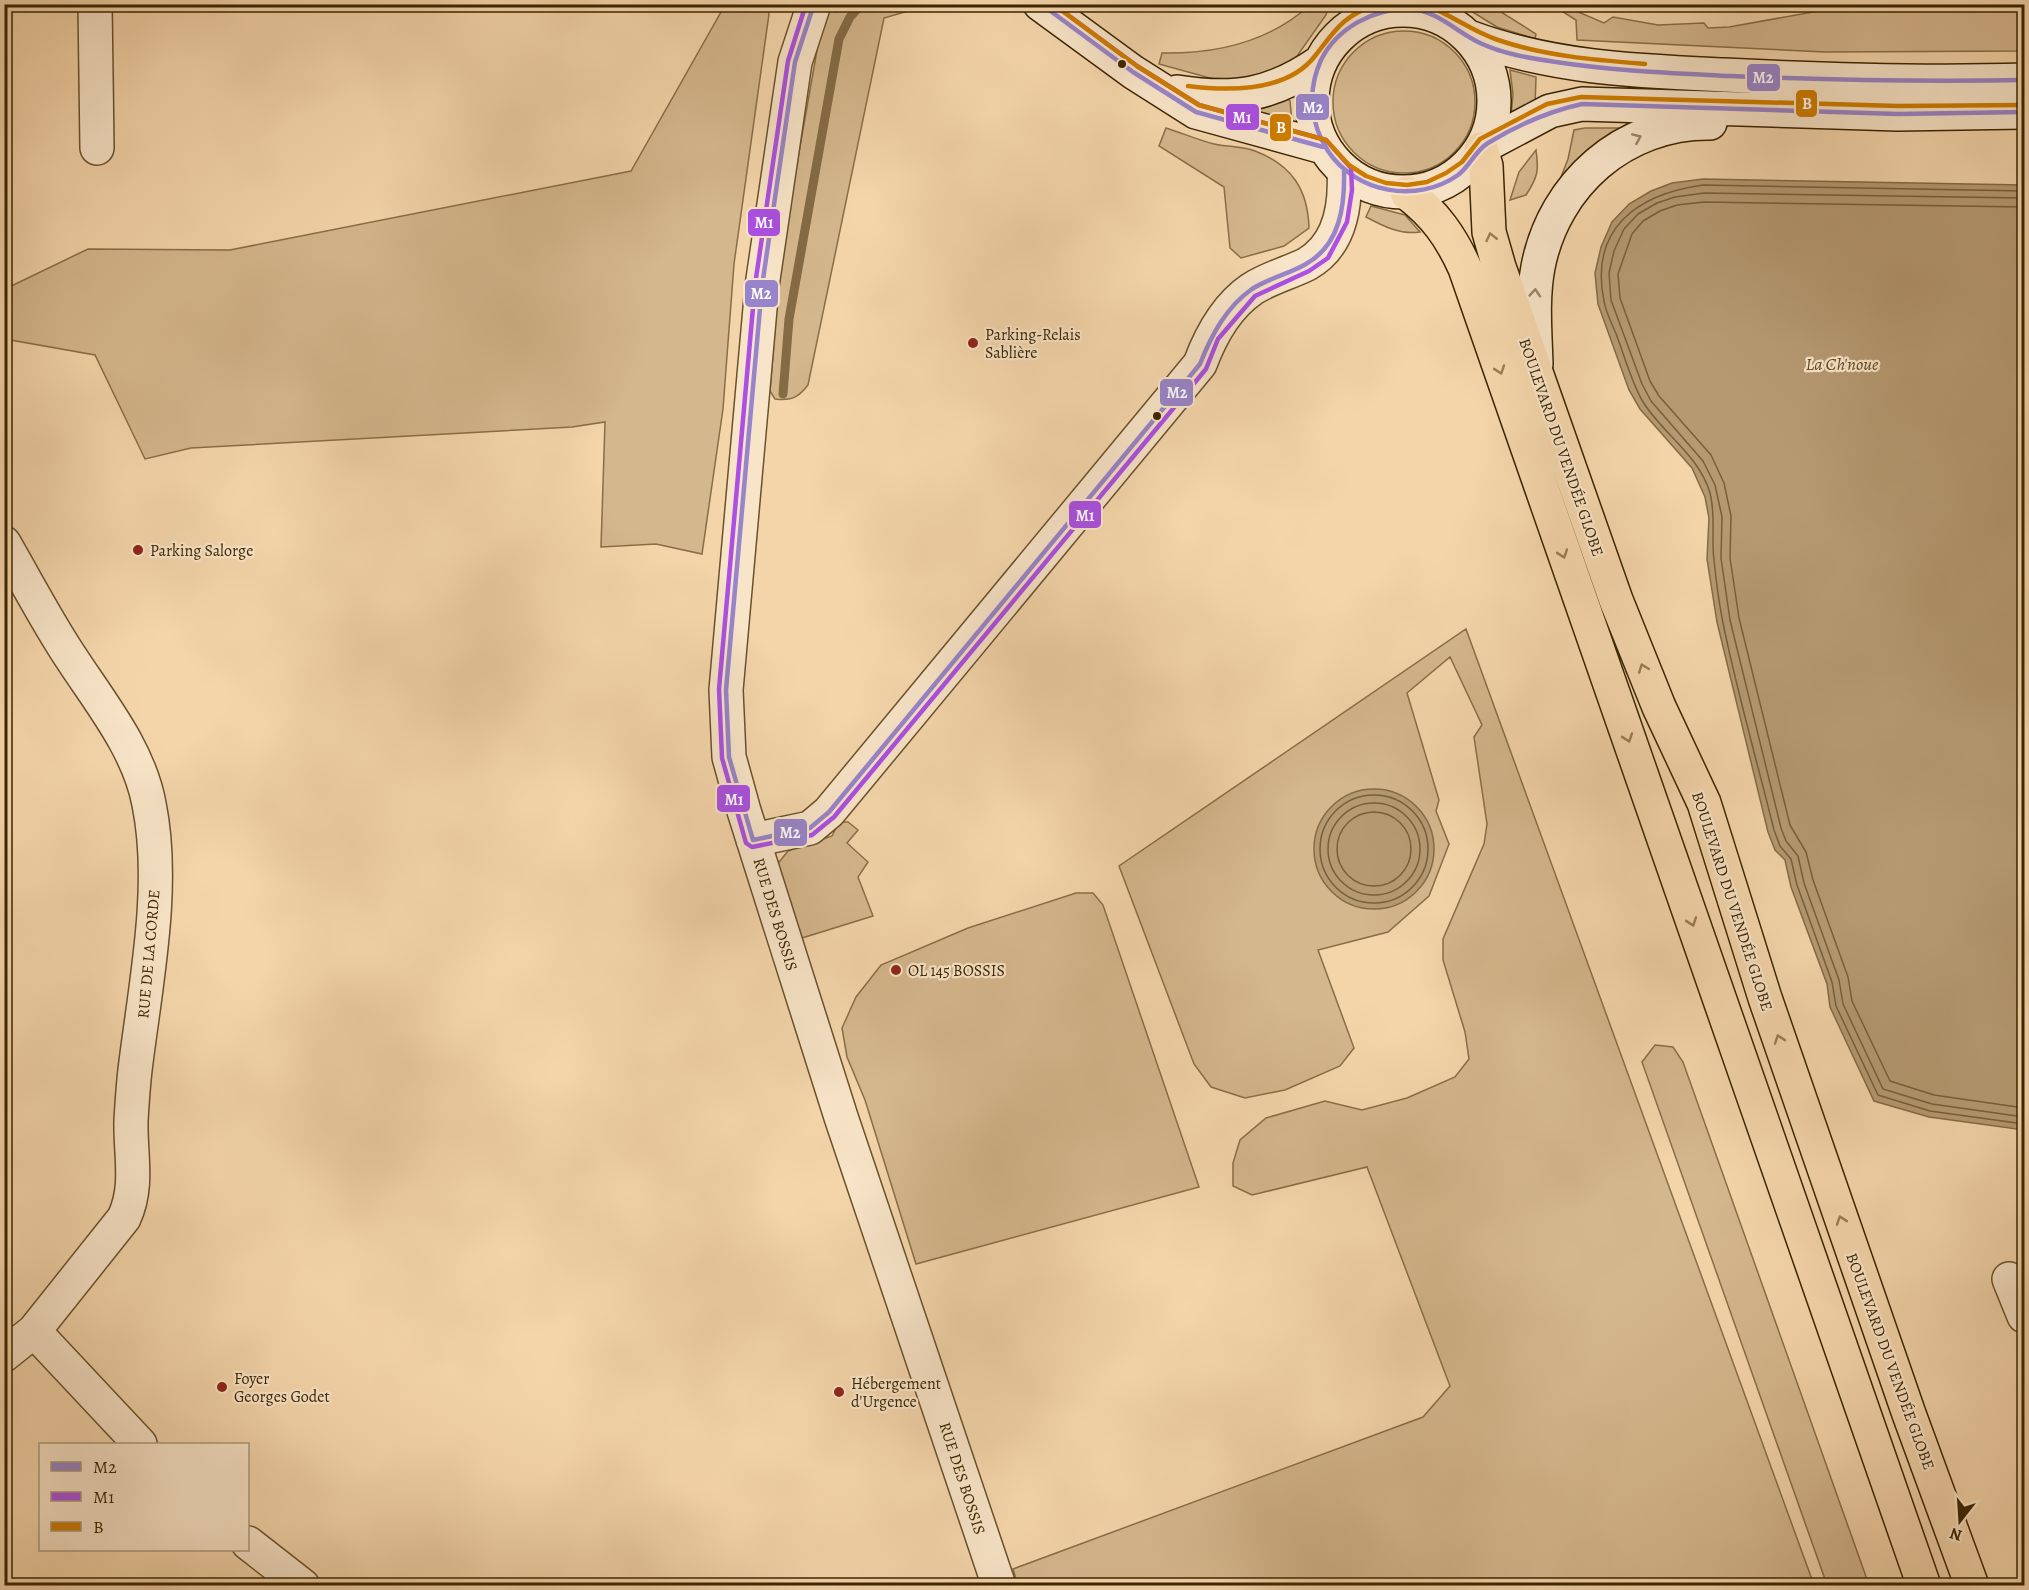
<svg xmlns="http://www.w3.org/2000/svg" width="2029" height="1590" font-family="Alegreya,serif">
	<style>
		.green { fill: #d5b78d; stroke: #886e47; stroke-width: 1.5 }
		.water { fill: #b59971; stroke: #846b44; stroke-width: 1.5 }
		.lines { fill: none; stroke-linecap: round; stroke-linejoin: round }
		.shore { stroke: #785f39; stroke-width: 1.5 }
		.stream { stroke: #846b44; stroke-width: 9 }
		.street-casing { stroke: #69512b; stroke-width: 36 }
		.secondary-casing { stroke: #3b2501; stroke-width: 36 }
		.primary-casing { stroke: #3b2501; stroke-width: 36 }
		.street { stroke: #f8e4c8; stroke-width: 33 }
		.secondary { stroke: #f8e4c8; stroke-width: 33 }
		.primary { stroke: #f4d5aa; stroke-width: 33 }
		.bus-1-casing { stroke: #f8e4c8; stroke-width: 9 }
		.bus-2-casing { stroke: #f8e4c8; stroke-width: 9 }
		.bus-3-casing { stroke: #f8e4c8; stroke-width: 9 }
		.bus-1 { stroke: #9884ca; stroke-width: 4.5 }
		.bus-2 { stroke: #ab4fe5; stroke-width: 4.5 }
		.bus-3 { stroke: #ce7c00; stroke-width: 4.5 }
		.oneway { stroke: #9a8464 }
		.oneway2 { stroke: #987d56 }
		.bus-dot { fill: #3b2501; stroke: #f8e4c8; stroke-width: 2 }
		.poi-dot { fill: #8f2418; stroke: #f8e4c8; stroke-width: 2 }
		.labels { text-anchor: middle; stroke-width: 4.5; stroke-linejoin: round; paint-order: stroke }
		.poi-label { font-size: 16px; fill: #3b2501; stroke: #f8e4c8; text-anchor: start }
		.street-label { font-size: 16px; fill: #3b2501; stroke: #f8e4c8 }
		.water-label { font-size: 18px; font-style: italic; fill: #604823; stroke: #f8e4c8 }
		.line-badge { stroke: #f8e4c8; stroke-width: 2 }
		.badge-label { font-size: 16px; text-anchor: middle; font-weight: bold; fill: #fff }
	</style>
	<rect width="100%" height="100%" fill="#f4d5aa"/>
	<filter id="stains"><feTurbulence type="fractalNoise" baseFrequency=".00333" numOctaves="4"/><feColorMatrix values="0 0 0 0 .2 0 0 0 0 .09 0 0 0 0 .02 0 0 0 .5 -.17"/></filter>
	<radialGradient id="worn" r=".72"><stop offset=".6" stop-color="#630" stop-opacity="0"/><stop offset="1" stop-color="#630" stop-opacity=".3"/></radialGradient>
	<path class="green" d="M 725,5 L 766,5 L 769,14 L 734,264 L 723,409 L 702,554 L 656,544 L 601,547 L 605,422 L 572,427 L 191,448 L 145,459 L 95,355 L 5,339 L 5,289 L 88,249 L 230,250 L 631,171 Z
		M 842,5 L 906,5 L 908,11 L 884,18 L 808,385 C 798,398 791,401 775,399 L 770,391 L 781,254 L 819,39 L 827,9 L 836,12 Z
		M 1310,5 L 1329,5 L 1326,15 L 1295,59 L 1251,82 L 1217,80 L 1159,64 L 1162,53 C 1217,54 1269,42 1310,5 Z
		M 1461,5 L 1490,5 L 1536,34 L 1535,39 L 1497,27 Z
		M 1552,5 L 1562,5 L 1604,23 L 1613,17 L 1658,25 L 1704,23 L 1708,28 L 1729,27 L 1852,5 L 2024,5 L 2024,51 L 1825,52 L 1577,40 L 1576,20 Z
		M1333 102a71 71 0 1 1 142 0a71 71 0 1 1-142 0Z
		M 1510,70 L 1536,77 L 1535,107 L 1511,116 L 1513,94 Z
		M 1286,98 L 1290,101 L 1292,122 L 1233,113 Z
		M 1166,128 C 1182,133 1198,140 1214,144 C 1227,147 1242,146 1255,151 C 1292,165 1308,190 1309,228 L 1284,246 L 1241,258 L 1230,248 L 1224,187 L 1159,146 Z
		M 1585,128 L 1619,128 L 1622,133 L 1559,182 L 1568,159 L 1574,130 Z
		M 1536,150 C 1539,170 1538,177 1526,195 L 1510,200 L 1519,172 Z
		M 1371,206 L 1405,215 L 1420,232 C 1400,235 1383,226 1366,217 Z
		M 1466,629 L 1814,1585 L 1018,1586 L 1013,1569 L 1423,1417 L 1450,1386 L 1367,1167 L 1252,1195 L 1233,1186 L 1233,1163 L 1240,1140 L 1266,1118 L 1325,1101 L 1362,1110 L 1407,1098 L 1455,1077 L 1469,1059 L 1465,1032 L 1443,960 L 1443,939 L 1484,844 L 1487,824 L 1474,737 L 1482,725 L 1450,657 L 1407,693 L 1439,800 L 1436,811 L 1449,844 L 1429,896 L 1388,932 L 1318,950 L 1354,1048 L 1340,1066 L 1285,1090 L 1245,1098 L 1211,1087 L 1194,1064 L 1119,866 Z
		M 839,822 L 848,822 L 858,830 L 847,843 L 868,862 L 858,877 L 873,916 L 802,938 L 776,866 L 788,851 L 832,836 Z
		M 1076,893 L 1093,893 L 1103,905 L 1199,1187 L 916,1264 L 865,1100 L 847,1057 L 842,1028 L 856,997 L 881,965 L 968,928 Z
		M 1655,1045 L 1673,1047 L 1683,1062 L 1869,1585 L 1827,1585 L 1642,1062 Z"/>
	<path class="water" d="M 1703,179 L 2024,185 L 2024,1130 L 1929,1117 L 1874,1101 L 1830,1007 L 1827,984 L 1791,887 L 1785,860 L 1775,850 L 1768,832 L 1717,622 L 1707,559 L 1709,518 L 1705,497 L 1692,468 L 1640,409 L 1629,390 L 1598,304 L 1595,273 L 1601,247 L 1612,222 L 1629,204 L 1651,191 L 1672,183 Z
		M1314 849a60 60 0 1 1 120 0a60 60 0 1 1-120 0Z"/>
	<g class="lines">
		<path class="shore" d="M 2024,191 L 1703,185 C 1638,194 1589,228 1604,301 C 1606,314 1614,327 1618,339 C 1626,361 1632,383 1643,402 C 1663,434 1699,455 1710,493 C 1716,516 1711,537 1714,560 C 1716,580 1719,603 1723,623 C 1737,692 1757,761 1774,830 L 1780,846 L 1791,859 L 1797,885 L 1832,982 L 1836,1006 L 1878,1095 L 1930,1111 L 2024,1124
			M 2024,198 L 1704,193 L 1675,197 L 1657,203 L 1638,214 L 1624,229 L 1614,251 L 1609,273 L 1611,300 L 1642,384 L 1651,401 L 1703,461 L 1715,485 L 1722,517 L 1721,558 L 1730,620 L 1781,828 L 1786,841 L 1798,856 L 1804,883 L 1839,980 L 1843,1004 L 1883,1089 L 1932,1104 L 2024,1117
			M 2024,207 L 1704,202 L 1677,205 L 1660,211 L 1643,221 L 1632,234 L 1618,274 L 1620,298 L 1650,381 L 1659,396 L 1711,455 L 1724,483 L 1731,516 L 1730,558 L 1739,618 L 1790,825 L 1806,852 L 1813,880 L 1848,977 L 1852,1001 L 1890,1081 L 1934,1095 L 2024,1108
			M1320 849a54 54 0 1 1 108 0a54 54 0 1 1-108 0Z
			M1328 849a46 46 0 1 1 92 0a46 46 0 1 1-92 0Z
			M1337 849a37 37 0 1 1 74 0a37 37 0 1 1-74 0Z"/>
		<path class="stream" d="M 783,394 L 789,319 L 839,39 L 850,17 L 862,4"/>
		<g class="street-casing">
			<path id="street" d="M 95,4 L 97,148
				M 814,4 L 795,62 L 762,286 L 726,690 L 729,757 L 744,811 L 841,1117 L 999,1586
				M 4,543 C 23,576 41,610 61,642 C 92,693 138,744 149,804 C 166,887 145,987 135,1070 C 133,1087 132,1104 131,1120 C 130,1154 139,1186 124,1218 L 34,1331 L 4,1355
				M 753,840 L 810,828 L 829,812 L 1200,364 C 1210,337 1227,306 1252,289 C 1269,278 1289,273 1307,264 C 1340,245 1346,206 1344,171
				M 2009,1279 L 2024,1316
				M 34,1331 L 140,1444
				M 248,1543 L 303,1586"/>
		</g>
		<g class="secondary-casing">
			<path id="secondary" d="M 1040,4 L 1133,72 L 1196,112 L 1323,147
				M1312 101a91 91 0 1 1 182 0a91 91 0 1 1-182 0Z
				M 1469,37 C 1552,68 1637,71 1724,75 C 1824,80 1925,83 2024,80
				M 1177,92 C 1234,101 1271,96 1320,62
				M 1484,146 L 1550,111 L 1582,104 L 1898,114 L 2024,112
				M 1536,364 C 1535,332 1532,299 1538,267 C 1554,184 1624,122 1710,123"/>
		</g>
		<g class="primary-casing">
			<path id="primary" d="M 1481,149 L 1486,166 L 1489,232 L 1499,267 L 1616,600 L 1659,707 L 1704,803 L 1765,998 L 1909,1414 L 1972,1586
				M 1407,193 C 1435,214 1451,237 1465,268 L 1924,1586"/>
		</g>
		<use href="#street" class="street"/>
		<use href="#secondary" class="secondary"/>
		<use href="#primary" class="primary"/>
		<g class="bus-1-casing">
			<path id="bus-1" d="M 814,4 L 795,62 L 762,286 L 726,690 L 729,757 L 753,840 L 810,828 L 829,812 L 1200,364 C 1211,336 1226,307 1252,289 C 1269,278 1289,274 1306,264 C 1340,245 1345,206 1344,171
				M 1041,4 L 1133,72 L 1196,112 L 1323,147
				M 2024,80 C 1926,82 1828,80 1730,76 C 1672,73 1614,71 1556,62 C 1530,58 1503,54 1480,43 C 1456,32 1437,10 1409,9 C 1374,8 1337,28 1321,60 C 1307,91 1310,123 1328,151 C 1356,193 1417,204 1458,175 C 1470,166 1475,151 1488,143 C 1516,126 1550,111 1582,104 L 1898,114 L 2024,112"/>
		</g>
		<g class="bus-2-casing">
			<path id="bus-2" d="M 806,4 L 788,61 L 755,285 L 719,689 L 722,758 L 746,843 L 752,847 L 812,835 L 834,817 L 1206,369 L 1218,339 L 1255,296 L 1309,271 L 1328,258 L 1347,222 L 1352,190 L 1351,168 L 1326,140 L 1199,105 L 1137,66 L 1053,4"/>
		</g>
		<g class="bus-3-casing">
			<path id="bus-3" d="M 1053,4 L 1137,66 L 1199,105 L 1326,140 L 1349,165 L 1366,176 L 1386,183 L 1407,185 L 1427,182 L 1446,173 L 1462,162 L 1480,139 L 1547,104 L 1581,97 L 1898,106 L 2024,105
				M 1423,4 C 1449,13 1471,31 1498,40 C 1545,56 1596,60 1645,64
				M 1188,86 C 1228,91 1287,92 1315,56 C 1336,29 1343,15 1379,4"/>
		</g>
		<use href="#bus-1" class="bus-1"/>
		<use href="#bus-2" class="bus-2"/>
		<use href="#bus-3" class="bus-3"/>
	</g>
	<defs><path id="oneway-chevron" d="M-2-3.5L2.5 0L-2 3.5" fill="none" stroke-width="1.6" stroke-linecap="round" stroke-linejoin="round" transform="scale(1.5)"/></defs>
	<g class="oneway">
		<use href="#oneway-chevron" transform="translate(1637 138) rotate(-23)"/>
		<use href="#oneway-chevron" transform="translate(1535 293) rotate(-86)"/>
	</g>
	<g class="oneway2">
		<use href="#oneway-chevron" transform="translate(1491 237) rotate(-103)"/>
		<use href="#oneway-chevron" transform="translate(1500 370) rotate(71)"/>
		<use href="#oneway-chevron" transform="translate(1563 554) rotate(71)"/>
		<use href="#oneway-chevron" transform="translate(1643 668) rotate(-111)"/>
		<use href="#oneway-chevron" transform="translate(1628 738) rotate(71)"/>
		<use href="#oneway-chevron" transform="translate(1692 922) rotate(71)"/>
		<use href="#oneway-chevron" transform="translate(1779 1039) rotate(-109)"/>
		<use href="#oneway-chevron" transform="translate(1841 1220) rotate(-109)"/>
	</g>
	<g class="bus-dot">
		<circle cx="1122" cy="64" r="5"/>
		<circle cx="1157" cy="416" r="5"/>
	</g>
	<g class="poi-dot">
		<circle cx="973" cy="343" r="6"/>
		<circle cx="138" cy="550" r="6"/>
		<circle cx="896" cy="970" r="6"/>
		<circle cx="222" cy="1387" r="6"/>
		<circle cx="839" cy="1392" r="6"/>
	</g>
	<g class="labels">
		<g class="poi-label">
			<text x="985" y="340">Parking-Relais<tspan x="985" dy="18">Sablière</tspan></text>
			<text x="150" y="556">Parking Salorge</text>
			<text x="908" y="976">OL 145 BOSSIS</text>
			<text x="234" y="1384">Foyer<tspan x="234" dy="18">Georges Godet</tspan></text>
			<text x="851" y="1389">Hébergement<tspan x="851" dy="18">d'Urgence</tspan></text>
		</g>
		<g class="street-label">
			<text transform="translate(1562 447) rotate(71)" y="6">BOULEVARD DU VENDÉE GLOBE</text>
			<text transform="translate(1733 901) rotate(72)" y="6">BOULEVARD DU VENDÉE GLOBE</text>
			<text transform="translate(776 914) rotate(73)" y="6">RUE DES BOSSIS</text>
			<text transform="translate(148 954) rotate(-85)" y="6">RUE DE LA CORDE</text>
			<text transform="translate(1891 1361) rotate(70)" y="6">BOULEVARD DU VENDÉE GLOBE</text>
			<text transform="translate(963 1478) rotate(72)" y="6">RUE DES BOSSIS</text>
		</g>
		<g class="water-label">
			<text x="1842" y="370">La Ch'noue</text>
		</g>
	</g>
	<g class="line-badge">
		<rect x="1746" y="63" width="35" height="29" rx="6" fill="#9884ca"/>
		<rect x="1795" y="89" width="23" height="29" rx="6" fill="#ce7c00"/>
		<rect x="1295" y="93" width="35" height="28" rx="6" fill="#9884ca"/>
		<rect x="1225" y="103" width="35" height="28" rx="6" fill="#ab4fe5"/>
		<rect x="1269" y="113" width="23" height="29" rx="6" fill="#ce7c00"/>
		<rect x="747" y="208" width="34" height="29" rx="6" fill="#ab4fe5"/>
		<rect x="744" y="279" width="35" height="29" rx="6" fill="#9884ca"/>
		<rect x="1159" y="378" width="35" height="29" rx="6" fill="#9884ca"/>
		<rect x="1068" y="500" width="34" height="29" rx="6" fill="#ab4fe5"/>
		<rect x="716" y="784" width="35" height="29" rx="6" fill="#ab4fe5"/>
		<rect x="773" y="818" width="35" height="29" rx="6" fill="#9884ca"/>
	</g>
	<g class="badge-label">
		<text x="1763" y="83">M2</text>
		<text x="1807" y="109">B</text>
		<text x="1313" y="113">M2</text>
		<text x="1242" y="123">M1</text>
		<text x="1281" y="133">B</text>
		<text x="764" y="228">M1</text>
		<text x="761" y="299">M2</text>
		<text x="1177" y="398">M2</text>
		<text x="1085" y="521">M1</text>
		<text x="734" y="805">M1</text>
		<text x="790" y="838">M2</text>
	</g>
	<rect width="2029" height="1590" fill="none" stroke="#f4d5aa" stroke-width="24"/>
	<rect x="6" y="6" width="2017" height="1578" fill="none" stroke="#3b2501" stroke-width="3"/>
	<rect x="12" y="12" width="2005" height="1566" fill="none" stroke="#3b2501" stroke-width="1.5"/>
	<rect x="39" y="1443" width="210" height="108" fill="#f8e4c8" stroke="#ac9878" stroke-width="1.5"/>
	<rect x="51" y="1462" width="30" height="9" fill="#9884ca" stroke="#ac9878" stroke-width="1.5"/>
	<text x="93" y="1473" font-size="18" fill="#3b2501">M2</text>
	<rect x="51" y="1492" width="30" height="9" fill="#ab4fe5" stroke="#ac9878" stroke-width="1.5"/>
	<text x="93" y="1503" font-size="18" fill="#3b2501">M1</text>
	<rect x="51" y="1522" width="30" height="9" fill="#ce7c00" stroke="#ac9878" stroke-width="1.5"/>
	<text x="93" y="1533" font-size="18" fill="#3b2501">B</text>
	<g transform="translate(1960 1521) rotate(197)" stroke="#f8e4c8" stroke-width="4.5" paint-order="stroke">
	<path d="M0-4.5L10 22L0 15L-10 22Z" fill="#3b2501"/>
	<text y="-9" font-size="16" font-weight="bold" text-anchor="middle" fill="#3b2501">N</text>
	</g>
	<rect width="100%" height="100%" filter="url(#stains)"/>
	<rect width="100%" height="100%" fill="url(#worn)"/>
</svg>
